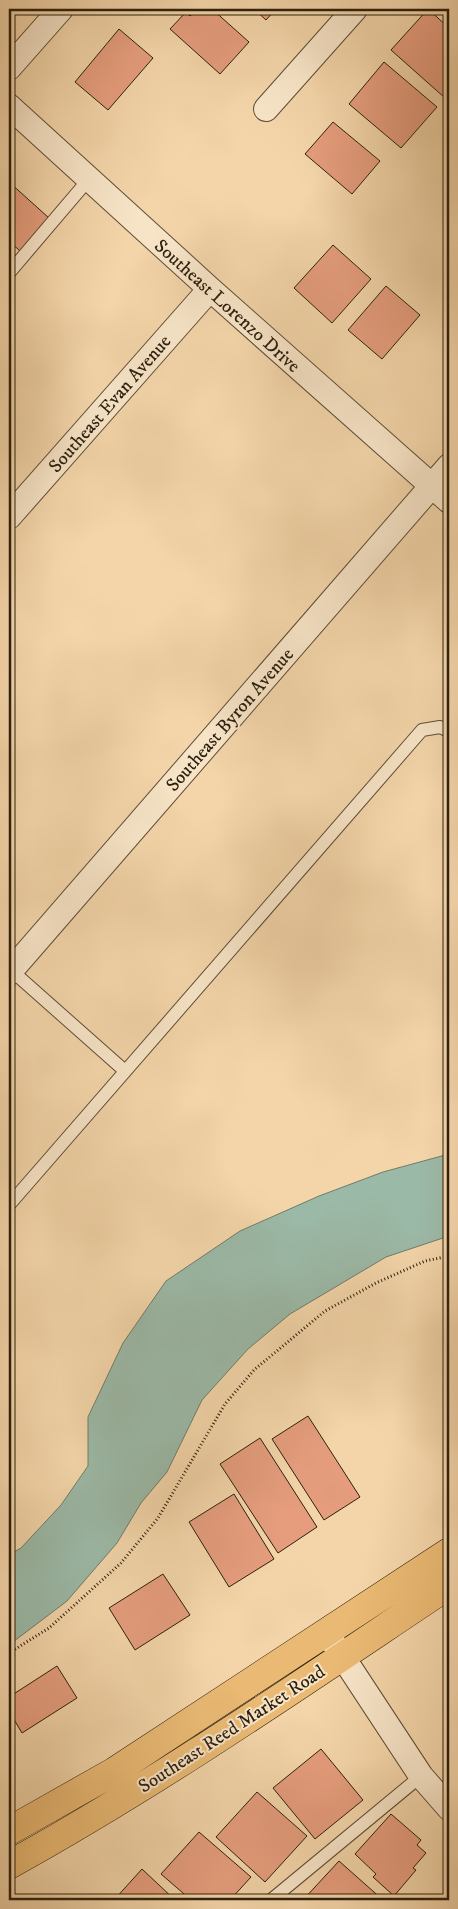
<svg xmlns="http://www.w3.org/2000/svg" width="458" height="1909" font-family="'IM FELL DW Pica',serif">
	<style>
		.water { fill: #9bb9a7; stroke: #6f7c6a }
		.building { fill: #e59d7d; stroke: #2c200f }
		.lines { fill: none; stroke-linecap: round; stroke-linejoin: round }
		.service-casing { stroke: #5e4d36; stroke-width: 14 }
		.minor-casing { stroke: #5e4d36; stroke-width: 26 }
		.primary-casing { stroke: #2c200f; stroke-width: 29 }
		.path { stroke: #2c200f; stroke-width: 3; stroke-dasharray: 1 2.5; stroke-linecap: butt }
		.service { stroke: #f7e4c7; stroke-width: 12 }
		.minor { stroke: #f7e4c7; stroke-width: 24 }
		.primary { stroke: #eaba74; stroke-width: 28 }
		.labels { text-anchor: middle; stroke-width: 4; stroke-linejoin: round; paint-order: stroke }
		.street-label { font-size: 19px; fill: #2c200f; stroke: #f7e4c7 }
	</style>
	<rect width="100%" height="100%" fill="#f3d5a9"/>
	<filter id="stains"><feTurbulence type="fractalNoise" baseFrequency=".004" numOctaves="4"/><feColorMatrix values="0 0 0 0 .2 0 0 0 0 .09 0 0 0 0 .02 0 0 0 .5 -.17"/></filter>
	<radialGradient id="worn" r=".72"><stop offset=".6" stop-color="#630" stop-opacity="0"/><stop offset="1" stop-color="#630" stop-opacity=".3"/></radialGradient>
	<path class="water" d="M 449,1154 L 449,1236 L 386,1257 L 290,1314 L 248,1349 L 202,1400 L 167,1472 L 141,1503 L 117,1543 L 67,1601 L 9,1645 L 9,1555 L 21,1548 L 61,1505 L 88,1466 L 88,1417 L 123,1343 L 166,1281 L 240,1231 L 319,1196 L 383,1172 Z"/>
	<path class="building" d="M 198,9 L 212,9 L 249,42 L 220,74 L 170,29 L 186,12 L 190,16 Z
		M 254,9 L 276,9 L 266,20 Z
		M 428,9 L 449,28 L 449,93 L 445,98 L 391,50 Z
		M 119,29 L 153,58 L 108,110 L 75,82 Z
		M 384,62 L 437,107 L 401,148 L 349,104 Z
		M 333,122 L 380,161 L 352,194 L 305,154 Z
		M 9,182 L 49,218 L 20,251 L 9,241 Z
		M 333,245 L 371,279 L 332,323 L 294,288 Z
		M 386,286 L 420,315 L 382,359 L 348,330 Z
		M 308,1416 L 360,1497 L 324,1520 L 272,1439 Z
		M 260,1438 L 317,1527 L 278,1553 L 220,1464 Z
		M 234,1494 L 274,1559 L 229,1587 L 189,1522 Z
		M 163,1574 L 190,1615 L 135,1650 L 109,1608 Z
		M 57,1666 L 77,1698 L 22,1733 L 9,1711 L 9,1697 Z
		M 321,1749 L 363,1800 L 315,1839 L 273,1788 Z
		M 257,1792 L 307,1836 L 265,1882 L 216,1837 Z
		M 391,1814 L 421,1840 L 417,1845 L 426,1853 L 413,1868 L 416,1870 L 394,1896 L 373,1877 L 376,1874 L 355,1854 Z
		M 199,1832 L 251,1877 L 230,1900 L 191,1900 L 161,1874 Z
		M 339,1861 L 383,1900 L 303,1900 Z
		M 142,1869 L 175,1900 L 114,1900 Z"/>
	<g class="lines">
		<g class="service-casing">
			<path id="service" d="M 9,273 L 89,179
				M 11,970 L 125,1071
				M 9,1205 L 422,730 L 440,727 L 449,731
				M 271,1900 L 421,1776"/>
		</g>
		<g class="minor-casing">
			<path id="minor" d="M 9,68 L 61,9
				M 9,106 L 210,289 L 449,501
				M 266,109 L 355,9
				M 9,517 L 210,289
				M 9,973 L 449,466
				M 327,1633 L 421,1776 L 449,1808"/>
		</g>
		<g class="primary-casing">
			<path id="primary" d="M 9,1831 L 115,1771 L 449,1552
				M 9,1865 C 161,1781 305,1681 449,1585"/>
		</g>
		<path class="path" d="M 9,1653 L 49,1628 L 121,1563 L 158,1518 L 225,1404 L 254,1370 L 325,1311 L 376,1283 L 425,1261 L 449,1256"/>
		<use href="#service" class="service"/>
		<use href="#minor" class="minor"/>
		<use href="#primary" class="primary"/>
	</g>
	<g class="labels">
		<g class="street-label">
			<text transform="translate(228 305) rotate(42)" y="7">Southeast Lorenzo Drive</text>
			<text transform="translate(109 403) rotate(-49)" y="7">Southeast Evan Avenue</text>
			<text transform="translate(229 719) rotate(-49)" y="7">Southeast Byron Avenue</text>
			<text transform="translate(231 1728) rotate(-33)" y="7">Southeast Reed Market Road</text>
		</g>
	</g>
	<rect width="458" height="1909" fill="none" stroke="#f3d5a9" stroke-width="30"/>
	<rect x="10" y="10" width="438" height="1889" fill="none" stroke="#2c200f" stroke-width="2.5"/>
	<rect x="15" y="15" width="428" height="1879" fill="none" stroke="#2c200f"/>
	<rect width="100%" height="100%" filter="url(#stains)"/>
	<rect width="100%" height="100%" fill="url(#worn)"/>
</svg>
